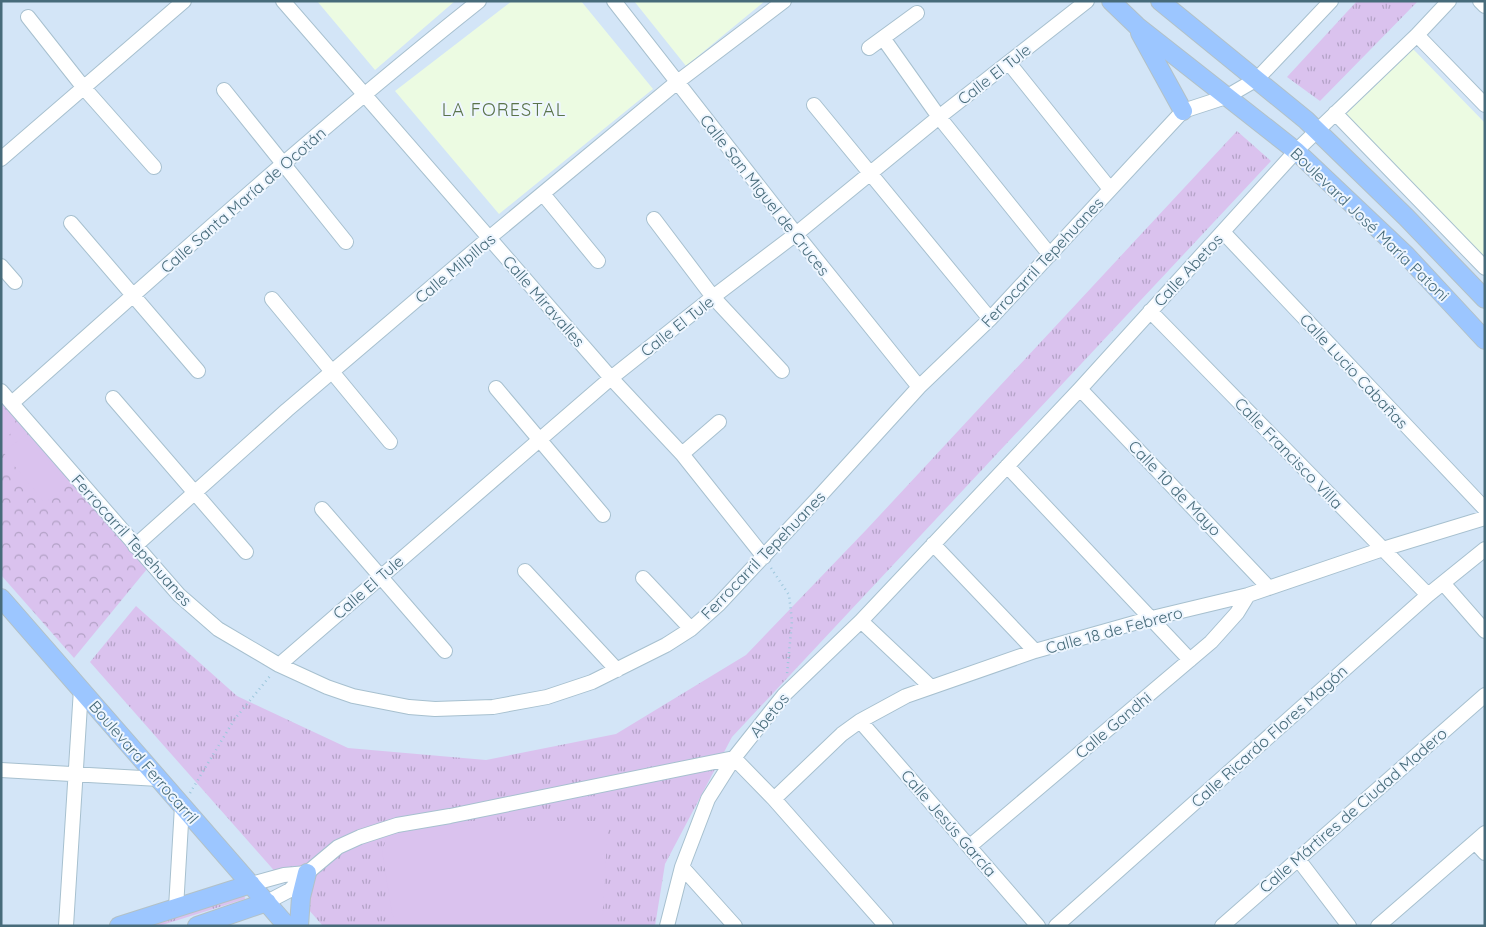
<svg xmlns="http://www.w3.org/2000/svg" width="1486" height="927" font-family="Quicksand,sans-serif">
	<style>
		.residential { fill: #d3e5f7 }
		.education { fill: #ecfbe2 }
		.grass { fill: url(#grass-tufts) }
		.park { fill: url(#park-crowns) }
		.pitch { fill: #dac2ee }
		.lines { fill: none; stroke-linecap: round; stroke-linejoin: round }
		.minor-casing { stroke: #a7c0cf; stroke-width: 16 }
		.major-casing { stroke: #b2c1c7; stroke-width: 20 }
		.path { stroke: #9dc7dc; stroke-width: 2.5; stroke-dasharray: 1 4; stroke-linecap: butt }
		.minor { stroke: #fff; stroke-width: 14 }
		.major { stroke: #9cc6ff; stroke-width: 18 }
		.labels { text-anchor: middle; stroke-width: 4; stroke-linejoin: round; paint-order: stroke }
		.street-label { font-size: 16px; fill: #476b7a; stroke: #eef6ff }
		.neighbourhood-label { font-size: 18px; letter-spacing: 1px; fill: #5a744a; stroke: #eef6ff }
	</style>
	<defs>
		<pattern id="grass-tufts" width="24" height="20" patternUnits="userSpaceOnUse" patternTransform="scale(1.25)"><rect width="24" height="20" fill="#dac2ee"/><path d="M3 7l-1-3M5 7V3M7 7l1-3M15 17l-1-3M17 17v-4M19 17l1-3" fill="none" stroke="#b3a2c6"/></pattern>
		<pattern id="park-crowns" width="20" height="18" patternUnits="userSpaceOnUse" patternTransform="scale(1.25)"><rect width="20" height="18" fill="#dac2ee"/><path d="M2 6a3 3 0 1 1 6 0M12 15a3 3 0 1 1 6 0" fill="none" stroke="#b3a2c6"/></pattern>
	</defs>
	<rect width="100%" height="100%" fill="#e6f0fe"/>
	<path class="residential" d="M 1,1 L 1485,1 L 1485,926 L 1,926 Z"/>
	<path class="education" d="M 317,1 L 455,1 L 375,70 Z
		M 512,1 L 581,1 L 653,89 L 499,214 L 395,91 Z
		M 634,1 L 765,1 L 686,66 Z
		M 1413,49 L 1485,123 L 1485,260 L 1345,115 Z"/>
	<path class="grass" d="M 1357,1 L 1418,1 L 1320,101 L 1287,77 Z
		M 1237,131 L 1271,161 L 732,737 L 665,864 L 655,926 L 323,926 L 90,662 L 136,606 L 237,696 L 348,748 L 486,760 L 616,734 L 746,655 L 867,529 Z
		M 244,893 L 245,899 L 159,926 L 137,926 Z"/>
	<path class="park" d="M 1,401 L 147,569 L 74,658 L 1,575 Z"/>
	<path class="pitch" d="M 1,404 L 19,427 L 1,441 Z
		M 27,434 L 68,484 L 45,503 L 3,452 Z
		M 393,821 L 608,821 L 602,926 L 399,926 L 392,913 L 382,851 Z"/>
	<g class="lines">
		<g class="minor-casing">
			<path id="minor" d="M 283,1 L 611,378 L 682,454 L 764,557
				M 614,1 L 796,234 L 919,387
				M 1480,1 L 1485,6
				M 28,17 L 84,88 L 154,167
				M 1417,35 L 1485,105
				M 883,38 L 939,117 L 1050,255
				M 869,48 L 917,13
				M 1009,63 L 1110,189
				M 224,90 L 346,242
				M 814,105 L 990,319
				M 1335,113 L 1485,268
				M 1,159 L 184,1
				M 543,194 L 598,261
				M 654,219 L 713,297 L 782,371
				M 71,223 L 198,371
				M 1223,232 L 1485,509
				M 1,266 L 15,282
				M 272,299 L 390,442
				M 1150,311 L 1428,595
				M 496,388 L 603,515
				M 1080,389 L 1269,588
				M 1,391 L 179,595 L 218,629 L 279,665 L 327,687 L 353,696 L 409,707 L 435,709 L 493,707 L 547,697 L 592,682 L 666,645 L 691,629 L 719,604 L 818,498 L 919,387 L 990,319 L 1183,111 L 1226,97 L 1257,79 L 1331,1
				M 113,398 L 246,552
				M 12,403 C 165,267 318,129 479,1
				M 682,454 L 719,422
				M 1007,466 L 1190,660
				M 322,509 L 445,651
				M 933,544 L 1035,651
				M 135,546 L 287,410 L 489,238 L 676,83 L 784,1
				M 525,571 L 617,670
				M 643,578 L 691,629
				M 1443,583 L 1485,631
				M 861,621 L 931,687
				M 279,665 L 611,378 L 713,297 L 796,234 L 939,117 L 1087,1
				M 860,721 L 1038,926
				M 1,770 L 159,779
				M 774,799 L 842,734 L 860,721 L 906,696 L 1035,651 L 1152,618 L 1248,595 L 1383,549 L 1485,518
				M 1475,842 L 1485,853
				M 970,846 L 1211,642 L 1237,613 L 1248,595
				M 1298,859 L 1349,926
				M 682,867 L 735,926
				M 251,884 L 284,875 L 307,873
				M 267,902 L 290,890 L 307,873 L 338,847 L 360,837 L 397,825 L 450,816 L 734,758 L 774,799 L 886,926
				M 176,908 L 182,806
				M 66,926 L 81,689
				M 667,926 L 682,867 L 708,799 L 734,758 L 784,695 L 861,621 L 1080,389 L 1296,151 L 1417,35 L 1449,1
				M 1056,926 L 1428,595 L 1485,549
				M 1222,926 L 1485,695
				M 1378,926 L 1485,833"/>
		</g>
		<g class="major-casing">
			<path id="major" d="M 1111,1 L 1137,26 L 1296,151 L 1406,255 L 1485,340
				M 1160,1 L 1306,120 L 1406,217 L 1485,299
				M 1140,33 L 1183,111
				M 1,598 L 287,926
				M 119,926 L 251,884
				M 197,926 L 267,902
				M 299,926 L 301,897 L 307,873"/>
		</g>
		<path class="path" d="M 771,568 L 789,595 L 792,621 L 787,674
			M 190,793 L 234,720 L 270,676"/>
		<use href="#minor" class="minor"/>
		<use href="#major" class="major"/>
	</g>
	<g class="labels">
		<g class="street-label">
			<text transform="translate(994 74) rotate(-38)" y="6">Calle El Tule</text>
			<text transform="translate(765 195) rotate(52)" y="6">Calle San Miguel de Cruces</text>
			<text transform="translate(243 200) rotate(-41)" y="6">Calle Santa María de Ocotán</text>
			<text transform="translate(1370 224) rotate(44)" y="6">Boulevard José María Patoni</text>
			<text transform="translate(1042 262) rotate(-47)" y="6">Ferrocarril Tepehuanes</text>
			<text transform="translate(455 268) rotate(-40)" y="6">Calle Milpillas</text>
			<text transform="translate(1188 270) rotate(-47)" y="6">Calle Abetos</text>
			<text transform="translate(544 301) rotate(49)" y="6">Calle Miravalles</text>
			<text transform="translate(677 326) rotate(-38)" y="6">Calle El Tule</text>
			<text transform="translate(1354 371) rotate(47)" y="6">Calle Lucio Cabañas</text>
			<text transform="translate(1289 453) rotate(46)" y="6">Calle Francisco Villa</text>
			<text transform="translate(1175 488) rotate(46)" y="6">Calle 10 de Mayo</text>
			<text transform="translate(132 540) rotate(48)" y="6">Ferrocarril Tepehuanes</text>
			<text transform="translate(763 555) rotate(-46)" y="6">Ferrocarril Tepehuanes</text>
			<text transform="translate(368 587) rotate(-41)" y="6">Calle El Tule</text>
			<text transform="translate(1114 630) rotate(-15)" y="6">Calle 18 de Febrero</text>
			<text transform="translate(769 715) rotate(-51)" y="6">Abetos</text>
			<text transform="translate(1113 725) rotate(-40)" y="6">Calle Gandhi</text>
			<text transform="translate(1269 736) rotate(-42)" y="6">Calle Ricardo Flores Magón</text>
			<text transform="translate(144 762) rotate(49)" y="6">Boulevard Ferrocarril</text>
			<text transform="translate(1353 810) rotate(-41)" y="6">Calle Mártires de Ciudad Madero</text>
			<text transform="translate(949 823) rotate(49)" y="6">Calle Jesús García</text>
		</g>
		<g class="neighbourhood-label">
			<text x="504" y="116">LA FORESTAL</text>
		</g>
	</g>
	<rect width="1486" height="927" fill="none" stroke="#476b7a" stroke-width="5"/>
</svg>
